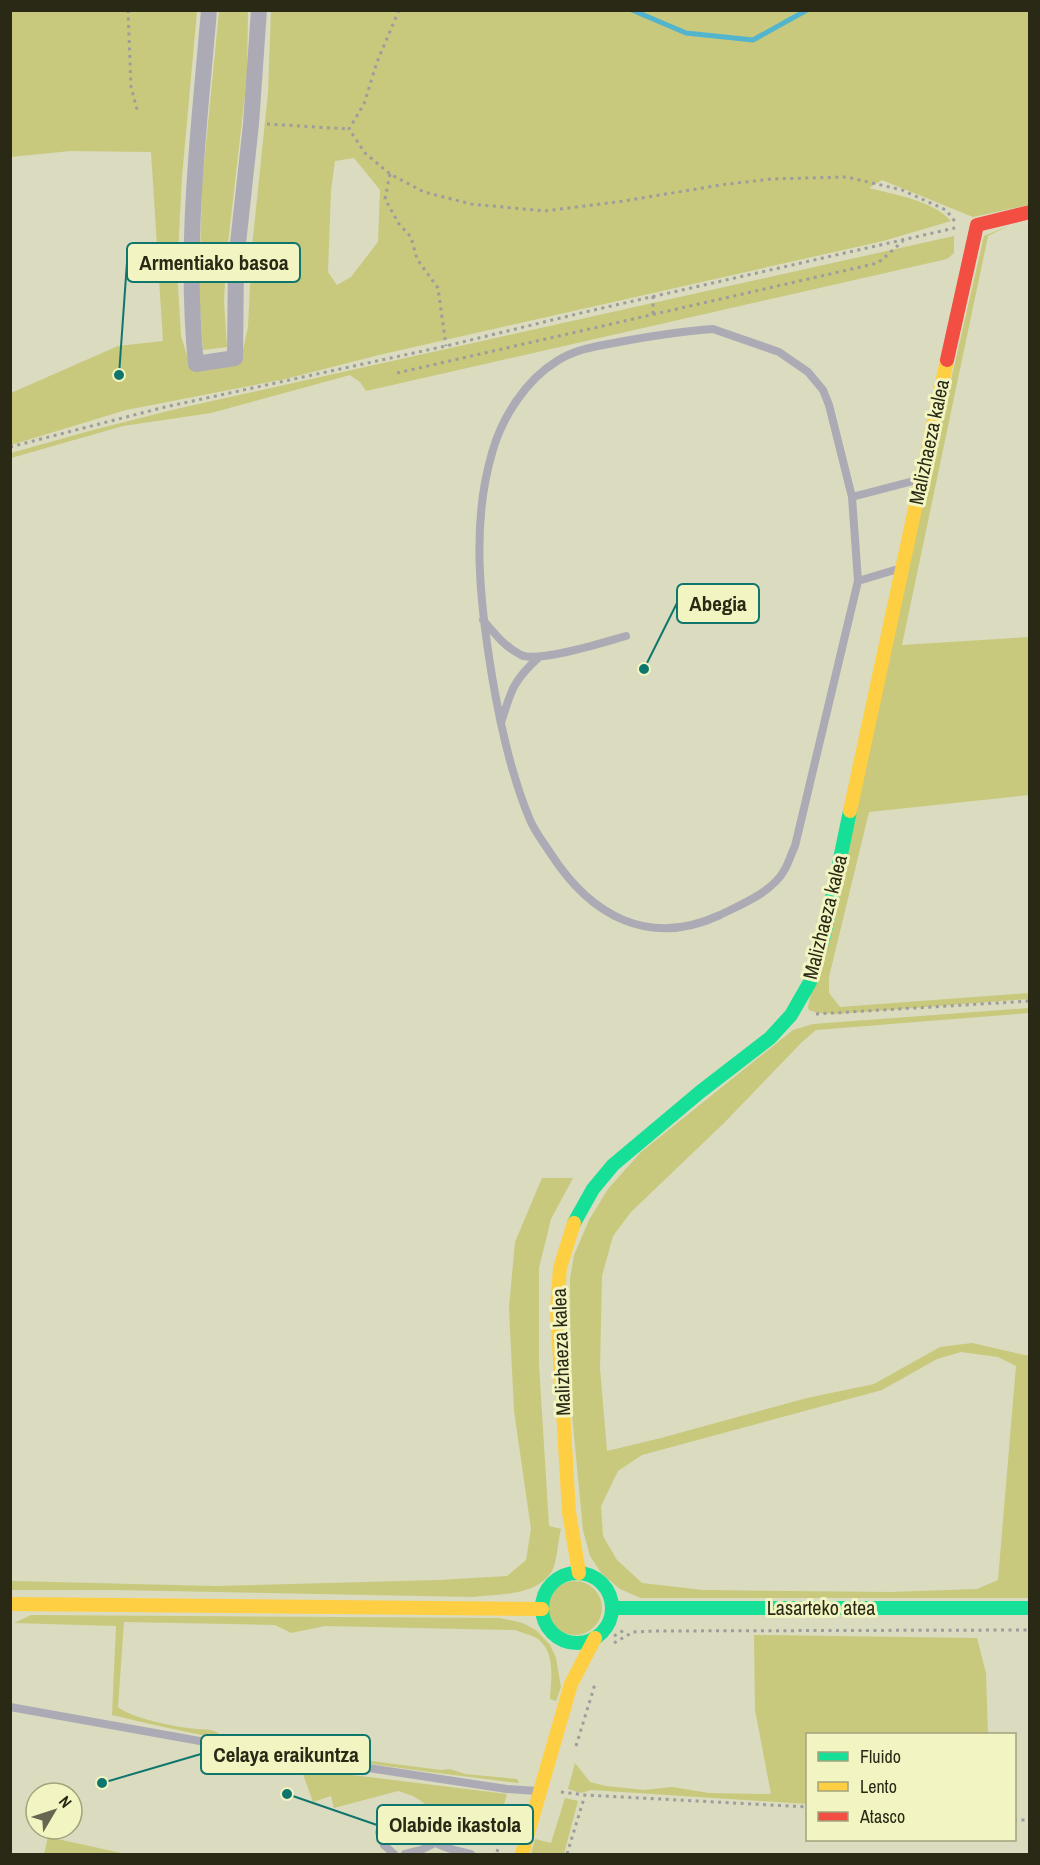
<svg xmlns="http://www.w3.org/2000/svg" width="1040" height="1865" font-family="'Archivo Narrow',sans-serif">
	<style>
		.green { fill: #c8c97c; fill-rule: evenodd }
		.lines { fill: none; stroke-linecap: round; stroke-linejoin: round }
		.stream { stroke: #52b4cd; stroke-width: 5 }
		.path { stroke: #9e9d9e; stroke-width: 3; stroke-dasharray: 3 4.5; stroke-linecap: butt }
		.lane { stroke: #acabb5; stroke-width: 8 }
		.street { stroke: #acabb5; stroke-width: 16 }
		.fast { stroke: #16e098; stroke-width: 14 }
		.slow { stroke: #ffcf43; stroke-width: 14 }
		.jam { stroke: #f24e42; stroke-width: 14 }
		.labels { text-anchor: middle; stroke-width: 6; stroke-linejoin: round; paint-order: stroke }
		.street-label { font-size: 20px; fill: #292916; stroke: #f2f4c1 }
		.leader { fill: none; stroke: #0f766e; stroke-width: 2 }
		.callout-dot { fill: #0f766e; stroke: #f2f4c1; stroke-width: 2 }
		.callout { fill: #f2f4c1; stroke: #0f766e; stroke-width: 2 }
		.callout-label { font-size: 21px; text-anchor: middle; font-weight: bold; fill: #292916 }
	</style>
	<rect width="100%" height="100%" fill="#dadbbf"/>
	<path class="green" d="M 10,11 L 197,11 L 182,177 L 177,271 L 181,336 L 190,365 L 241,359 L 248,327 L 252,247 L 268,93 L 271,11 L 1029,11 L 1029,205 L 973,217 L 882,180 L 869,188 C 895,195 932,200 951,221 L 883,241 L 379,355 L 285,379 L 126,410 L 11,445 L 11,393 L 118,346 L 163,341 L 151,152 L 70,151 L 11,157 ZM 354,158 L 380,190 L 378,242 L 351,277 L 337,285 L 328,272 L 331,190 L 335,161 Z
		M 219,11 L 248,11 L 247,77 L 226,261 L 224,302 L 227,347 L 203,350 L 199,296 L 202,185 Z
		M 1008,226 L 988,236 L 902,645 L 1029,637 L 1029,795 L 869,812 L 829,977 L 829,993 L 840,1007 L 1029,993 L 1029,999 L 837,1014 L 817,1013 L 809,1010 L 808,1007 L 984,236 Z
		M 954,236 L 954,253 L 947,259 L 366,391 L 360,382 L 350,375 L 211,413 L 123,426 L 11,458 L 11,453 L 93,430 L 176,409 Z
		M 1029,1008 L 1029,1013 L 816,1030 L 802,1042 L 724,1123 L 631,1212 L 613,1236 L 602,1276 L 600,1368 L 607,1451 L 661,1438 L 807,1398 L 874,1384 L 940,1347 L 972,1343 L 1029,1356 L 1029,1598 L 641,1598 L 620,1589 L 602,1574 L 590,1556 L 583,1530 L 571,1404 L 570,1279 L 574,1255 L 589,1220 L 608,1189 L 640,1153 L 793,1030 L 813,1024 ZM 961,1352 L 998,1357 L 1016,1366 L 998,1580 L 977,1589 L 891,1592 L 703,1590 L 642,1583 L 617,1560 L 603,1536 L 601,1506 L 618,1471 L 642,1455 L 882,1390 L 937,1359 Z
		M 542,1178 L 573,1178 L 551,1219 L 539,1268 L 539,1365 L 549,1526 L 561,1529 C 558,1540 557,1563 552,1571 C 537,1596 498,1594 473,1597 L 116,1590 L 11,1590 L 11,1581 L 215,1586 L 439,1580 L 507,1576 L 526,1560 L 531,1529 L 514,1411 L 509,1308 L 515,1242 Z
		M548 1608a27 27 0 1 1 54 0a27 27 0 1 1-54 0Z
		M 31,1615 L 500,1618 L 523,1623 L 537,1631 L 550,1645 L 556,1658 L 561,1687 L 556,1701 L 550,1699 C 551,1680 556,1653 538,1639 C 532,1635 522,1633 515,1630 L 325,1626 L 291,1633 L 275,1625 L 124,1622 L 118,1707 C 133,1719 176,1727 196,1729 C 209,1730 211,1728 223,1736 L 348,1758 L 441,1770 L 450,1769 L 465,1774 L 517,1779 L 519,1783 C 383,1767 246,1748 112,1715 L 116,1626 L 14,1623 Z
		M 754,1635 L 977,1638 L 986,1673 L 988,1734 L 808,1734 L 807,1804 L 591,1790 L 581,1793 L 568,1789 L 575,1763 L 590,1782 L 606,1786 L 644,1790 L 672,1787 L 709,1793 L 771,1794 L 755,1710 Z
		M 300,1766 L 352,1775 L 507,1794 L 493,1844 L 449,1831 L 424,1803 L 413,1796 L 398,1791 L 334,1808 L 331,1796 L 313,1802 Z
		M 565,1798 L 578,1801 L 564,1854 L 531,1854 L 535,1839 L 551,1843 Z
		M 48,1837 L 126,1854 L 44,1854 Z"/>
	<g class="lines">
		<path class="stream" d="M 632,10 L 686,33 L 753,40 L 807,10"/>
		<path class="path" d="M 128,10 L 131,87 L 138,113
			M 399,10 L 377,62 L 364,104 L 349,129 L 365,153 L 390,174 L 424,192 L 471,204 L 545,211 L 624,201 L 720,185 L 771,179 L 847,177 L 902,190 L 946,210 L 957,224
			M 267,124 L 349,129
			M 390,174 L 385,199 L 399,224 L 411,237 L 417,259 L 438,288 L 446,346
			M 653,314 L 653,296
			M 397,373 L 878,263 L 903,241
			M 10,447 L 165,407 L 446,346 L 585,312 L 955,228
			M 816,1014 L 1030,1001
			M 614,1636 L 626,1629
			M 614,1643 L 633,1632 L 655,1631 L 1030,1630
			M 576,1746 L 595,1684
			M 561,1792 L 585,1795
			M 1014,1820 L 1030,1820
			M 497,1852 L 509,1810 L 514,1808
			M 567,1854 L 585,1795 L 808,1807"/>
		<path class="lane" d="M 713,329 L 779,352 L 808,372 L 823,390 L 829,405 L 852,497 L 858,581 L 795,846 C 791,854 789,862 785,869 C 773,892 742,904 720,915 C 649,948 591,916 551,854 C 544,843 535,832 530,820 C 511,775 500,724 492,676 C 480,603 471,524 492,453 C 502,417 526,380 557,361 C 576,349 597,346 619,342 C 651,336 681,331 713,329 Z
			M 852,497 L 917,480
			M 858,581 L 898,569
			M 483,620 C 494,633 505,647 521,655 C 539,663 604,642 626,636
			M 501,723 C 511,690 513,681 539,657
			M 10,1707 L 256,1751 L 507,1789 L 537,1791
			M 394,1854 L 384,1845 L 379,1832 C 393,1813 410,1814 426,1831 C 429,1834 431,1839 435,1842 C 443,1849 461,1851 471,1854
			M 405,1854 L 421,1850 L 435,1843"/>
		<path class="street" d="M 209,10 C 199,129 184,245 196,364 L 235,358 L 236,262 L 251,124 L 259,10"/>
		<path class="fast" d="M 574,1223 L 593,1189 L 613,1165 L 700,1092 L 770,1038 L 791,1015 L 810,982 L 824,936 L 850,811
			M542 1608a35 35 0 1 1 70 0a35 35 0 1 1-70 0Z
			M 612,1608 L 1030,1608"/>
		<path class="slow" d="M 850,811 L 947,360
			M 574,1223 L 560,1268 L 557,1309 L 569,1512 L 579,1573
			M 10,1604 L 542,1609
			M 522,1854 L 571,1684 L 595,1638"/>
		<path class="jam" d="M 947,360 L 977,225 L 1030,212"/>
	</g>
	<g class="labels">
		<g class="street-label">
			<text transform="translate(929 442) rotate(-78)" y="7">Malizhaeza kalea</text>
			<text transform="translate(825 917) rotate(-76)" y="7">Malizhaeza kalea</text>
			<text transform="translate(561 1352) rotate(-92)" y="7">Malizhaeza kalea</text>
			<text x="821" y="1615">Lasarteko atea</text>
		</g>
	</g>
	<path class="leader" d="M119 375L127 262M644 669L677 603M102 1783L201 1754M287 1794L377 1825"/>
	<g class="callout-dot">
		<circle cx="119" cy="375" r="6"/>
		<circle cx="644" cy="669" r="6"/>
		<circle cx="102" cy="1783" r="6"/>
		<circle cx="287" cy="1794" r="6"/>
	</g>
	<g class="callout">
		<rect x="127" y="243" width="173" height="39" rx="6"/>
		<rect x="677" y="584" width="82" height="39" rx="6"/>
		<rect x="201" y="1735" width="169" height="39" rx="6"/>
		<rect x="377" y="1805" width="156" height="39" rx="6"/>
	</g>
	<g class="callout-label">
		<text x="214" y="270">Armentiako basoa</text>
		<text x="718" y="611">Abegia</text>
		<text x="286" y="1762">Celaya eraikuntza</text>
		<text x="455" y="1832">Olabide ikastola</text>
	</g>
	<rect width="1040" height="1865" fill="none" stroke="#292916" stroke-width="24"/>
	<rect x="806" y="1733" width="210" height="108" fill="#f2f4c1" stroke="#a2a37d" stroke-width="1.5"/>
	<rect x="818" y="1752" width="30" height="9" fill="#16e098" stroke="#a2a37d" stroke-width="1.5"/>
	<text x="860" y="1763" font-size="18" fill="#292916">Fluido</text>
	<rect x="818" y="1782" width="30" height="9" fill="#ffcf43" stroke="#a2a37d" stroke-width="1.5"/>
	<text x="860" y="1793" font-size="18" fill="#292916">Lento</text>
	<rect x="818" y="1812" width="30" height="9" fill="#f24e42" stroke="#a2a37d" stroke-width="1.5"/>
	<text x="860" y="1823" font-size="18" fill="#292916">Atasco</text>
	<g transform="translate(54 1811) rotate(51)"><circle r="28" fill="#f2f4c1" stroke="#a2a37d" stroke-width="1.5"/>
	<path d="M0-4.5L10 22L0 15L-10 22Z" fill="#676751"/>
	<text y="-9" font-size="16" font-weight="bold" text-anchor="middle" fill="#292916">N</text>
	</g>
</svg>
